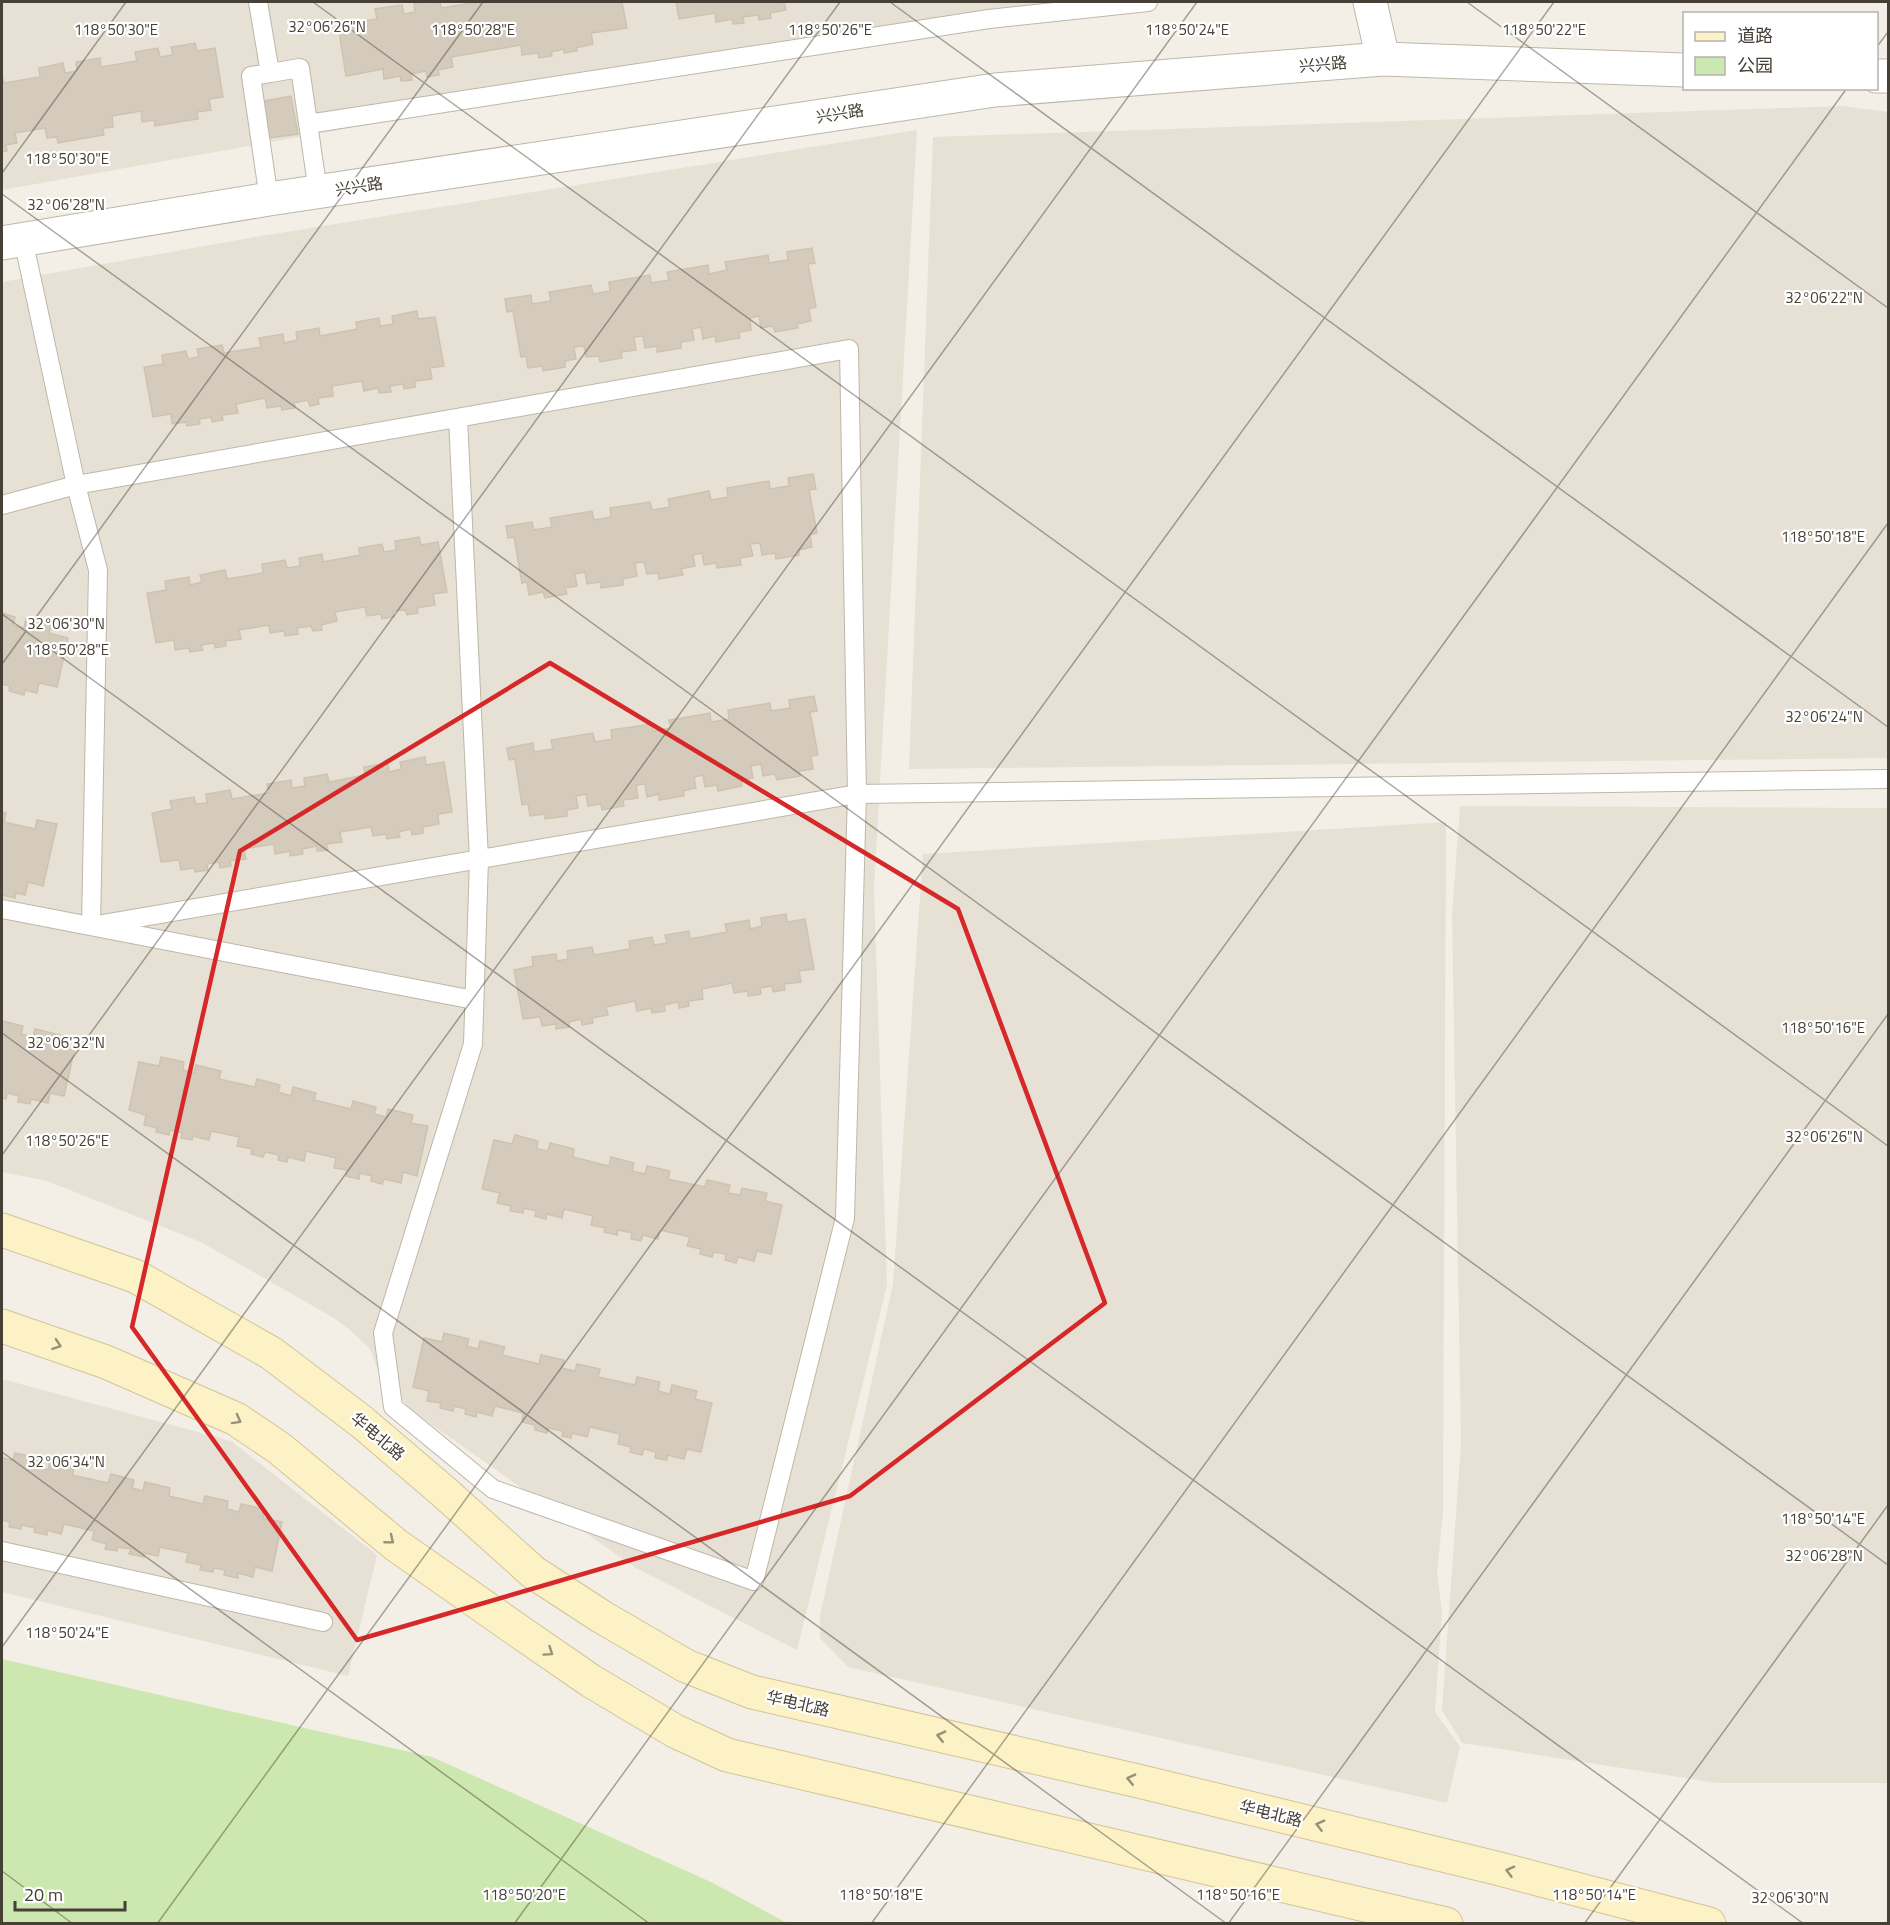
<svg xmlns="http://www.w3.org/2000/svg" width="1890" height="1925" font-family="'Titillium Web','Noto Sans SC',sans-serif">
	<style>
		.residential { fill: #e7e1d5 }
		.green { fill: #cde7b0 }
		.building { fill: #d4cbbc; stroke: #cfc3b0; stroke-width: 1.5 }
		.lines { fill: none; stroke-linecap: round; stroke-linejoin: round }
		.service-casing { stroke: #beb7a9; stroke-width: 20 }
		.minor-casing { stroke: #beb7a9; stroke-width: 35 }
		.secondary-casing { stroke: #d2c497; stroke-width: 35 }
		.service { stroke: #fff; stroke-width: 18 }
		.minor { stroke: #fff; stroke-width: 33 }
		.secondary { stroke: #fdf1c6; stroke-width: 33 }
		.oneway { stroke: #989077 }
		.marked { fill: none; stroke: #d62828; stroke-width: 4.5; stroke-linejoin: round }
		.ticks { fill: none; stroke: #464036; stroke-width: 1.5; stroke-opacity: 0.45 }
		.labels { text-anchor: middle; stroke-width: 4.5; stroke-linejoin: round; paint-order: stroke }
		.street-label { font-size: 16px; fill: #464036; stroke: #fff }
		.ticks-label { font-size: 15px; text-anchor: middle; fill: #464036; stroke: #fff; stroke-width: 4.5; stroke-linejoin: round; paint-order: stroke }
	</style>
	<rect width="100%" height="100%" fill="#f3efe7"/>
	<path class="residential" d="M 2,2 L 1056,2 L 2,190 Z
		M 1842,106 L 1888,112 L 1888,758 L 909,769 L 933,137 Z
		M 917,130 L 874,889 L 887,1285 L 797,1650 L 634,1567 L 415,1413 L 381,1378 L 370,1349 L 349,1329 L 334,1318 L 201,1242 L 47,1181 L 2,1172 L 2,282 L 255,237 Z
		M 1460,806 L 1888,808 L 1888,1783 L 1717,1783 L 1462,1743 L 1442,1710 L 1461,1444 L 1452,914 Z
		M 1446,822 L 1443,1513 L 1437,1574 L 1442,1610 L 1435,1712 L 1460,1747 L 1447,1803 L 848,1667 L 820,1638 L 820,1616 L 893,1284 L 923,854 Z
		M 2,1379 L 231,1441 L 377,1555 L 348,1676 L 2,1592 Z"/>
	<path class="green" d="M 2,1659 L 432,1757 L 711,1882 L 787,1923 L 2,1923 Z"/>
	<path class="building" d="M 424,2 L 440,2 L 441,8 L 479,2 L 622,2 L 627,28 L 591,33 L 593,44 L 576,48 L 577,51 L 564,53 L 564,49 L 551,52 L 552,56 L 539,58 L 538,53 L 522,55 L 521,45 L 451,57 L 453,67 L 438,70 L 439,75 L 427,77 L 426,71 L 411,74 L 412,80 L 401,81 L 400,76 L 384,79 L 383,69 L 346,76 L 338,25 L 377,19 L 375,9 L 402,5 L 404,14 L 415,12 L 414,4 Z
		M 676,2 L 784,2 L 786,10 L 770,13 L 771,18 L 759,20 L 758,15 L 743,17 L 744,23 L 733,24 L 732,19 L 716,22 L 715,13 L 679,19 Z
		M 195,43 L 197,51 L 215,48 L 223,97 L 209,99 L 211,110 L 197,112 L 198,119 L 155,126 L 154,120 L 142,122 L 141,111 L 112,116 L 113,127 L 103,128 L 104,135 L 58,143 L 57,137 L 47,138 L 45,128 L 15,133 L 17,143 L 6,145 L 7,151 L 2,152 L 2,75 L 4,83 L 40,77 L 39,68 L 63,63 L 65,73 L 77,71 L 76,62 L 100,58 L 101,67 L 137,61 L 135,52 L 158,48 L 160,57 L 173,55 L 171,47 Z
		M 291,96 L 298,134 L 270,138 L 263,101 Z
		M 812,248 L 815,263 L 808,264 L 816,307 L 809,309 L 811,321 L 797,324 L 798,328 L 775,332 L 773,326 L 761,328 L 759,316 L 750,318 L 751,330 L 739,332 L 740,338 L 716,342 L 715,336 L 703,339 L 701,327 L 692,329 L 694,340 L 681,342 L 681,348 L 657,352 L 657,346 L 645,348 L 643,336 L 634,337 L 636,350 L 621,352 L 622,358 L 600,362 L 599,356 L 586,357 L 584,346 L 574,347 L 576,359 L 565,361 L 565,367 L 543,371 L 542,366 L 528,368 L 526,356 L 521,357 L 513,311 L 507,312 L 505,299 L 531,295 L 532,304 L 551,301 L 549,292 L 591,285 L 593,294 L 610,291 L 609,282 L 650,275 L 651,283 L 669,280 L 667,272 L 708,265 L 709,274 L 727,270 L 725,262 L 768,255 L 769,263 L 788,260 L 787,252 Z
		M 417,311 L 418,319 L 435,317 L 444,366 L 430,368 L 432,379 L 415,381 L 415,387 L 404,389 L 403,384 L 390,386 L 391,392 L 379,393 L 378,388 L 364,391 L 362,381 L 332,386 L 333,396 L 318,398 L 319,404 L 310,406 L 308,400 L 294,403 L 295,408 L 282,410 L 281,406 L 267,408 L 265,398 L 236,404 L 238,413 L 222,415 L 223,420 L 212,422 L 211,417 L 199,419 L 200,424 L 187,426 L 186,422 L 172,424 L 171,414 L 153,417 L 144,367 L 163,364 L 162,355 L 186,351 L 188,359 L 199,357 L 197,349 L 222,345 L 224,353 L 261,347 L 259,338 L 283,334 L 284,343 L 297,340 L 296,332 L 319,328 L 320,336 L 357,329 L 356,322 L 379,318 L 380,326 L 393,324 L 392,316 Z
		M 813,474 L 816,489 L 809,490 L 817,533 L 810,535 L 812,547 L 799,550 L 799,555 L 776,559 L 775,553 L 762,555 L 760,543 L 750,544 L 753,556 L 740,558 L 741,565 L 717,568 L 716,563 L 704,565 L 702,553 L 693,555 L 695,566 L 681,569 L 683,575 L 659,579 L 658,573 L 647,574 L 644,562 L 635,563 L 637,576 L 623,579 L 623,585 L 601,588 L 600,582 L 587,584 L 585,572 L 575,574 L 577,586 L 565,588 L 567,594 L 545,598 L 543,592 L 529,595 L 527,582 L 522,583 L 514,537 L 508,538 L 506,526 L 532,522 L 534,530 L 552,527 L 550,518 L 592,511 L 594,520 L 611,517 L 610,508 L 650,502 L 652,510 L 670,507 L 668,499 L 709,491 L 711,500 L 728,497 L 727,488 L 769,481 L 770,489 L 789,486 L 788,478 Z
		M 419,537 L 421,545 L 438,542 L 447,592 L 433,594 L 435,605 L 417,608 L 418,613 L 407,615 L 405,610 L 393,611 L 394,617 L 382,619 L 381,614 L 367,616 L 365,607 L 335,612 L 337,621 L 321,625 L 322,630 L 313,631 L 311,626 L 297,628 L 298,634 L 285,636 L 284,631 L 270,633 L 269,625 L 239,630 L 241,639 L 225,641 L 226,646 L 215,648 L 214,643 L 201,645 L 203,650 L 190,652 L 189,648 L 175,650 L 174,640 L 156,643 L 147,593 L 166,590 L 165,581 L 189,577 L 190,585 L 202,582 L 200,575 L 225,570 L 227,579 L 263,573 L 262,564 L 285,560 L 287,568 L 300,566 L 299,558 L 322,554 L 323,562 L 360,555 L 359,548 L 382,544 L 384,552 L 396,550 L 395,541 Z
		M 2,613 L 15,617 L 13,625 L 24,628 L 26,619 L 51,624 L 49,633 L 68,638 L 57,687 L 39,683 L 37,693 L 25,690 L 24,695 L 9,691 L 10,686 L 2,684 Z
		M 814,696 L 817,711 L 810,712 L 818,755 L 811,756 L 813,769 L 799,771 L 800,776 L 777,780 L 775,774 L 763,776 L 761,764 L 751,766 L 753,778 L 741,780 L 742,786 L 718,791 L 717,785 L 705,787 L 703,775 L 694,777 L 696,788 L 683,791 L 684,796 L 659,800 L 659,794 L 647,797 L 645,784 L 636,785 L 638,798 L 623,800 L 624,806 L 602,810 L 601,804 L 588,806 L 586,794 L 576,796 L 578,808 L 567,810 L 567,816 L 545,819 L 544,814 L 530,816 L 528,804 L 522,805 L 515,759 L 509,760 L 507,748 L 533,743 L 534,752 L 553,749 L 551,740 L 593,733 L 595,742 L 612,739 L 611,730 L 652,724 L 653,731 L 671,728 L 669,720 L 710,713 L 711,722 L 729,719 L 728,710 L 770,703 L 771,711 L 790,708 L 789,700 Z
		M 425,757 L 426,765 L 444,762 L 452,812 L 438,814 L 439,824 L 423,827 L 423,833 L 412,835 L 411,829 L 398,832 L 400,837 L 387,839 L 386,834 L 373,836 L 371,827 L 340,832 L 342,842 L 326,844 L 328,850 L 317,851 L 317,846 L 302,849 L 303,854 L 290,856 L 290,851 L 275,854 L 274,844 L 244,849 L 246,859 L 230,861 L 231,866 L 220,868 L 219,862 L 207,864 L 208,870 L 195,872 L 194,868 L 181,870 L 179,860 L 161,862 L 152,813 L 172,809 L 170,801 L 194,797 L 196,804 L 207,803 L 206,794 L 230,790 L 232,799 L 269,793 L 267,784 L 291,780 L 292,788 L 305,786 L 304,778 L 327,774 L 329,782 L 365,775 L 364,767 L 388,763 L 389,772 L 401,769 L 400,762 Z
		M 2,812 L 6,813 L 4,822 L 35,829 L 37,820 L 57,824 L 43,886 L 28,882 L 25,895 L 16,893 L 15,898 L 2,895 Z
		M 786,914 L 787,922 L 805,919 L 814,969 L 799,971 L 801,982 L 784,984 L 785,990 L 773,992 L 772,986 L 760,988 L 761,994 L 748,996 L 748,991 L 734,993 L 732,983 L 702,989 L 703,999 L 688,1001 L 689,1006 L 679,1008 L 678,1002 L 664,1005 L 665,1011 L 652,1013 L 651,1008 L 637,1011 L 635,1001 L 606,1007 L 608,1015 L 592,1018 L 593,1023 L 582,1025 L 581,1019 L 569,1022 L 569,1027 L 556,1029 L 556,1024 L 542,1026 L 540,1017 L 523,1019 L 514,970 L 533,966 L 532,957 L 556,954 L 557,961 L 568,959 L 567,951 L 592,947 L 594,955 L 630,949 L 629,941 L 652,937 L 654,945 L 667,943 L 665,935 L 689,931 L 690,939 L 727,932 L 725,924 L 749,920 L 750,929 L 762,926 L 761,918 Z
		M 2,1021 L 23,1026 L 21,1034 L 33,1037 L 35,1029 L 60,1035 L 58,1043 L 75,1047 L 64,1096 L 50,1093 L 48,1103 L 31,1099 L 30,1104 L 18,1102 L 19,1096 L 7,1093 L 6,1099 L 2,1098 Z
		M 161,1057 L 184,1062 L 183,1070 L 194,1073 L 196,1065 L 221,1071 L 219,1079 L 255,1087 L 257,1079 L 280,1085 L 278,1092 L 291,1096 L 293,1087 L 316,1093 L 314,1100 L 351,1109 L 353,1101 L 376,1107 L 374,1114 L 386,1117 L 388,1109 L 413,1115 L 411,1123 L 428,1126 L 417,1176 L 403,1172 L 401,1183 L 384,1179 L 382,1184 L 371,1181 L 372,1176 L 360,1173 L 359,1179 L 346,1176 L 347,1170 L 334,1168 L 336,1158 L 306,1151 L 304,1161 L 288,1157 L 287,1162 L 278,1160 L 279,1155 L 265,1152 L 263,1157 L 251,1154 L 252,1149 L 237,1146 L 239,1137 L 211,1131 L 209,1140 L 193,1136 L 192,1140 L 181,1138 L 182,1133 L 170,1130 L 169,1135 L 156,1132 L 157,1128 L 144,1125 L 146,1115 L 129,1110 L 139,1062 L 159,1066 Z
		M 515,1135 L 538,1141 L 537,1149 L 548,1151 L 550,1143 L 574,1149 L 573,1157 L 609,1166 L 611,1157 L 634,1163 L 632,1171 L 645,1174 L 647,1166 L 670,1171 L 668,1179 L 705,1187 L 707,1180 L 730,1185 L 728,1193 L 740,1195 L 742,1188 L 767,1193 L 765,1201 L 782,1205 L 771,1254 L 757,1251 L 754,1261 L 738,1257 L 736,1263 L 725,1260 L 726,1254 L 714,1252 L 712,1257 L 700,1254 L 701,1249 L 687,1246 L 690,1237 L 660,1230 L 658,1239 L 643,1235 L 641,1241 L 631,1239 L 632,1233 L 618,1230 L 617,1235 L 604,1232 L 605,1228 L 591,1225 L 593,1216 L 564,1209 L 562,1218 L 547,1214 L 546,1219 L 535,1216 L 536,1211 L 524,1208 L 523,1213 L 510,1211 L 511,1206 L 497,1203 L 500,1193 L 482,1189 L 494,1140 L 512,1144 Z
		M 444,1333 L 469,1339 L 467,1346 L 478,1349 L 480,1341 L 505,1347 L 502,1355 L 539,1364 L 541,1355 L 564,1360 L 562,1368 L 575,1371 L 577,1364 L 600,1369 L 598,1377 L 635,1385 L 637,1377 L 660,1382 L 658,1391 L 670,1394 L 672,1385 L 697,1391 L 695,1399 L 712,1403 L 701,1452 L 687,1449 L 684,1459 L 667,1455 L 667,1460 L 655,1458 L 656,1452 L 644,1449 L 642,1455 L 630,1452 L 631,1447 L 618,1444 L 620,1434 L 590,1427 L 587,1437 L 572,1433 L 571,1438 L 562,1436 L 563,1431 L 548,1428 L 547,1433 L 535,1430 L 535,1425 L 522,1422 L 523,1413 L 495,1406 L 492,1416 L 477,1412 L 476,1417 L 465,1414 L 466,1409 L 454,1406 L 453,1411 L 440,1408 L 441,1403 L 427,1401 L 429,1391 L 413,1387 L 424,1338 L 442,1342 Z
		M 15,1453 L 39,1458 L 37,1467 L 48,1470 L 50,1461 L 75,1466 L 72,1475 L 108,1483 L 111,1474 L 134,1480 L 132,1488 L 143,1491 L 145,1482 L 170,1488 L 169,1496 L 203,1504 L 205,1496 L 228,1501 L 227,1509 L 239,1512 L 241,1504 L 264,1509 L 263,1518 L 282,1522 L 272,1571 L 255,1567 L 253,1577 L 238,1573 L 238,1578 L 224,1575 L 225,1570 L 214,1568 L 213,1572 L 200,1570 L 201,1565 L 186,1562 L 188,1553 L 160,1547 L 158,1556 L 144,1553 L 144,1557 L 129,1554 L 131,1549 L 118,1547 L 117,1551 L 105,1549 L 107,1544 L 92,1540 L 94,1531 L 64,1524 L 61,1534 L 47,1530 L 47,1535 L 34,1532 L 35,1528 L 22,1525 L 21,1529 L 9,1527 L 10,1522 L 2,1520 L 2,1458 L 13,1460 Z"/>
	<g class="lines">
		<g class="service-casing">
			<path id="service" d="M 258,2 L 270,73 L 251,76 L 269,199
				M 270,73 L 300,68 L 318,192
				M 308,124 L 989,19 L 1148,2
				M 23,239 L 76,485 L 98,570 L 91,926 L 857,794 L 1888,779
				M 2,505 L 76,485 L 849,349 L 857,794 L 845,1218 L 754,1581 L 493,1489 L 393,1407 L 383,1333 L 473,1044 L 479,860 L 458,418
				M 2,909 L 474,1000
				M 2,1551 L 323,1622"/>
		</g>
		<g class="minor-casing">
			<path id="minor" d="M 1370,2 L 1383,59
				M 1876,76 L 1888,76
				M 2,243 L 269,199 L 995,90 L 1383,59 L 1684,70"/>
		</g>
		<g class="secondary-casing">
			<path id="secondary" d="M 2,1230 L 135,1276 L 271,1353 L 362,1422 L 444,1492 L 533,1572 L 602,1617 L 686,1666 L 752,1692 L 1138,1781 L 1496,1868 L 1709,1924
				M 2,1326 L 106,1362 L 236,1419 L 279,1448 L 396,1545 L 520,1632 L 591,1681 L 675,1731 L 727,1755 L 1446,1924"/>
		</g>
		<use href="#service" class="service"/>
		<use href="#minor" class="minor"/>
		<use href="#secondary" class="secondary"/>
	</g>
	<defs><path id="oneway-chevron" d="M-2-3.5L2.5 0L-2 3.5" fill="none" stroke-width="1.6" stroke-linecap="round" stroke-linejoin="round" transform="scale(1.5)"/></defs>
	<g class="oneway">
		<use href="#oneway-chevron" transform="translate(57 1345) rotate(19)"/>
		<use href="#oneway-chevron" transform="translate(237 1420) rotate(29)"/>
		<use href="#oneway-chevron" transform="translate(390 1540) rotate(39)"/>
		<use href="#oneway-chevron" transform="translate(549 1652) rotate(34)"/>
		<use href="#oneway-chevron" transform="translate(941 1736) rotate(-167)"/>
		<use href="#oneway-chevron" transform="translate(1131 1779) rotate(-167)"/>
		<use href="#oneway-chevron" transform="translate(1320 1825) rotate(-166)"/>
		<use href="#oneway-chevron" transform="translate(1510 1871) rotate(-165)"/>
	</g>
	<path class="marked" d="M 550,663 L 958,909 L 1105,1303 L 850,1496 L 357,1640 L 132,1327 L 240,851 Z"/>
	<path class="ticks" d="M 313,2 L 1888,1146M 890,2 L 1888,727M 1467,2 L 1888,308M 1876,48 L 1888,32M 2,173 L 126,2M 2,194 L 1888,1565M 2,614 L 1804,1924M 2,664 L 483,2M 2,1033 L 1227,1924M 2,1155 L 840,2M 2,1452 L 650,1924M 2,1647 L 1197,2M 2,1871 L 73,1924M 157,1924 L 1554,2M 514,1924 L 1847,88M 871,1924 L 1888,523M 1228,1924 L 1888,1014M 1584,1924 L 1888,1505"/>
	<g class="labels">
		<g class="street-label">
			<text transform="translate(1323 64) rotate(-5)" y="6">兴兴路</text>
			<text transform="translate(840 113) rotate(-9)" y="6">兴兴路</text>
			<text transform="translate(359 186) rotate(-9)" y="6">兴兴路</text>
			<text transform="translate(378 1436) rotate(40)" y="6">华电北路</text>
			<text transform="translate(798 1703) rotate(13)" y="6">华电北路</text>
			<text transform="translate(1271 1813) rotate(14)" y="6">华电北路</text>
		</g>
	</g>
	<g class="ticks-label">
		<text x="327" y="32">32°06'26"N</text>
		<text x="116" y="35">118°50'30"E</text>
		<text x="1544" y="35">118°50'22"E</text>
		<text x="473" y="35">118°50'28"E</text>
		<text x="830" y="35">118°50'26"E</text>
		<text x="1187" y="35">118°50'24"E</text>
		<text x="67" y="164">118°50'30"E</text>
		<text x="66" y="210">32°06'28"N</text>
		<text x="1824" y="303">32°06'22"N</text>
		<text x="1823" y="542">118°50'18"E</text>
		<text x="66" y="629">32°06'30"N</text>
		<text x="67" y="655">118°50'28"E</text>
		<text x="1824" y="722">32°06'24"N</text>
		<text x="1823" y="1033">118°50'16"E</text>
		<text x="66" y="1048">32°06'32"N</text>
		<text x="1824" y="1142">32°06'26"N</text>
		<text x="67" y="1146">118°50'26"E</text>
		<text x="66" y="1467">32°06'34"N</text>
		<text x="1823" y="1524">118°50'14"E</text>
		<text x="1824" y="1561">32°06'28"N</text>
		<text x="67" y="1638">118°50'24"E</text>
		<text x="524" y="1900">118°50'20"E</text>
		<text x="881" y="1900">118°50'18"E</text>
		<text x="1238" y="1900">118°50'16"E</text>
		<text x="1594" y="1900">118°50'14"E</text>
		<text x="1790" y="1903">32°06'30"N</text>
	</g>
	<rect width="1890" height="1925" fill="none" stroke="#464036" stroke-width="6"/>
	<rect x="1683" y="12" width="195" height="78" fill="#ffffff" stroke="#b5b3af" stroke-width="1.5"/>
	<rect x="1695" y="32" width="30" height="9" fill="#fdf1c6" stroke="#b5b3af" stroke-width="1.5"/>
	<text x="1737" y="42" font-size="18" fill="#464036">道路</text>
	<rect x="1695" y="57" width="30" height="18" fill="#cde7b0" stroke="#b5b3af" stroke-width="1.5"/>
	<text x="1737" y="72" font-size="18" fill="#464036">公园</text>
	<path d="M15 1901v9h110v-9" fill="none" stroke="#464036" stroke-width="3"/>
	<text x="24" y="1901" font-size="18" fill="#464036" stroke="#ffffff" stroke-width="4.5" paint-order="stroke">20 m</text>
</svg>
